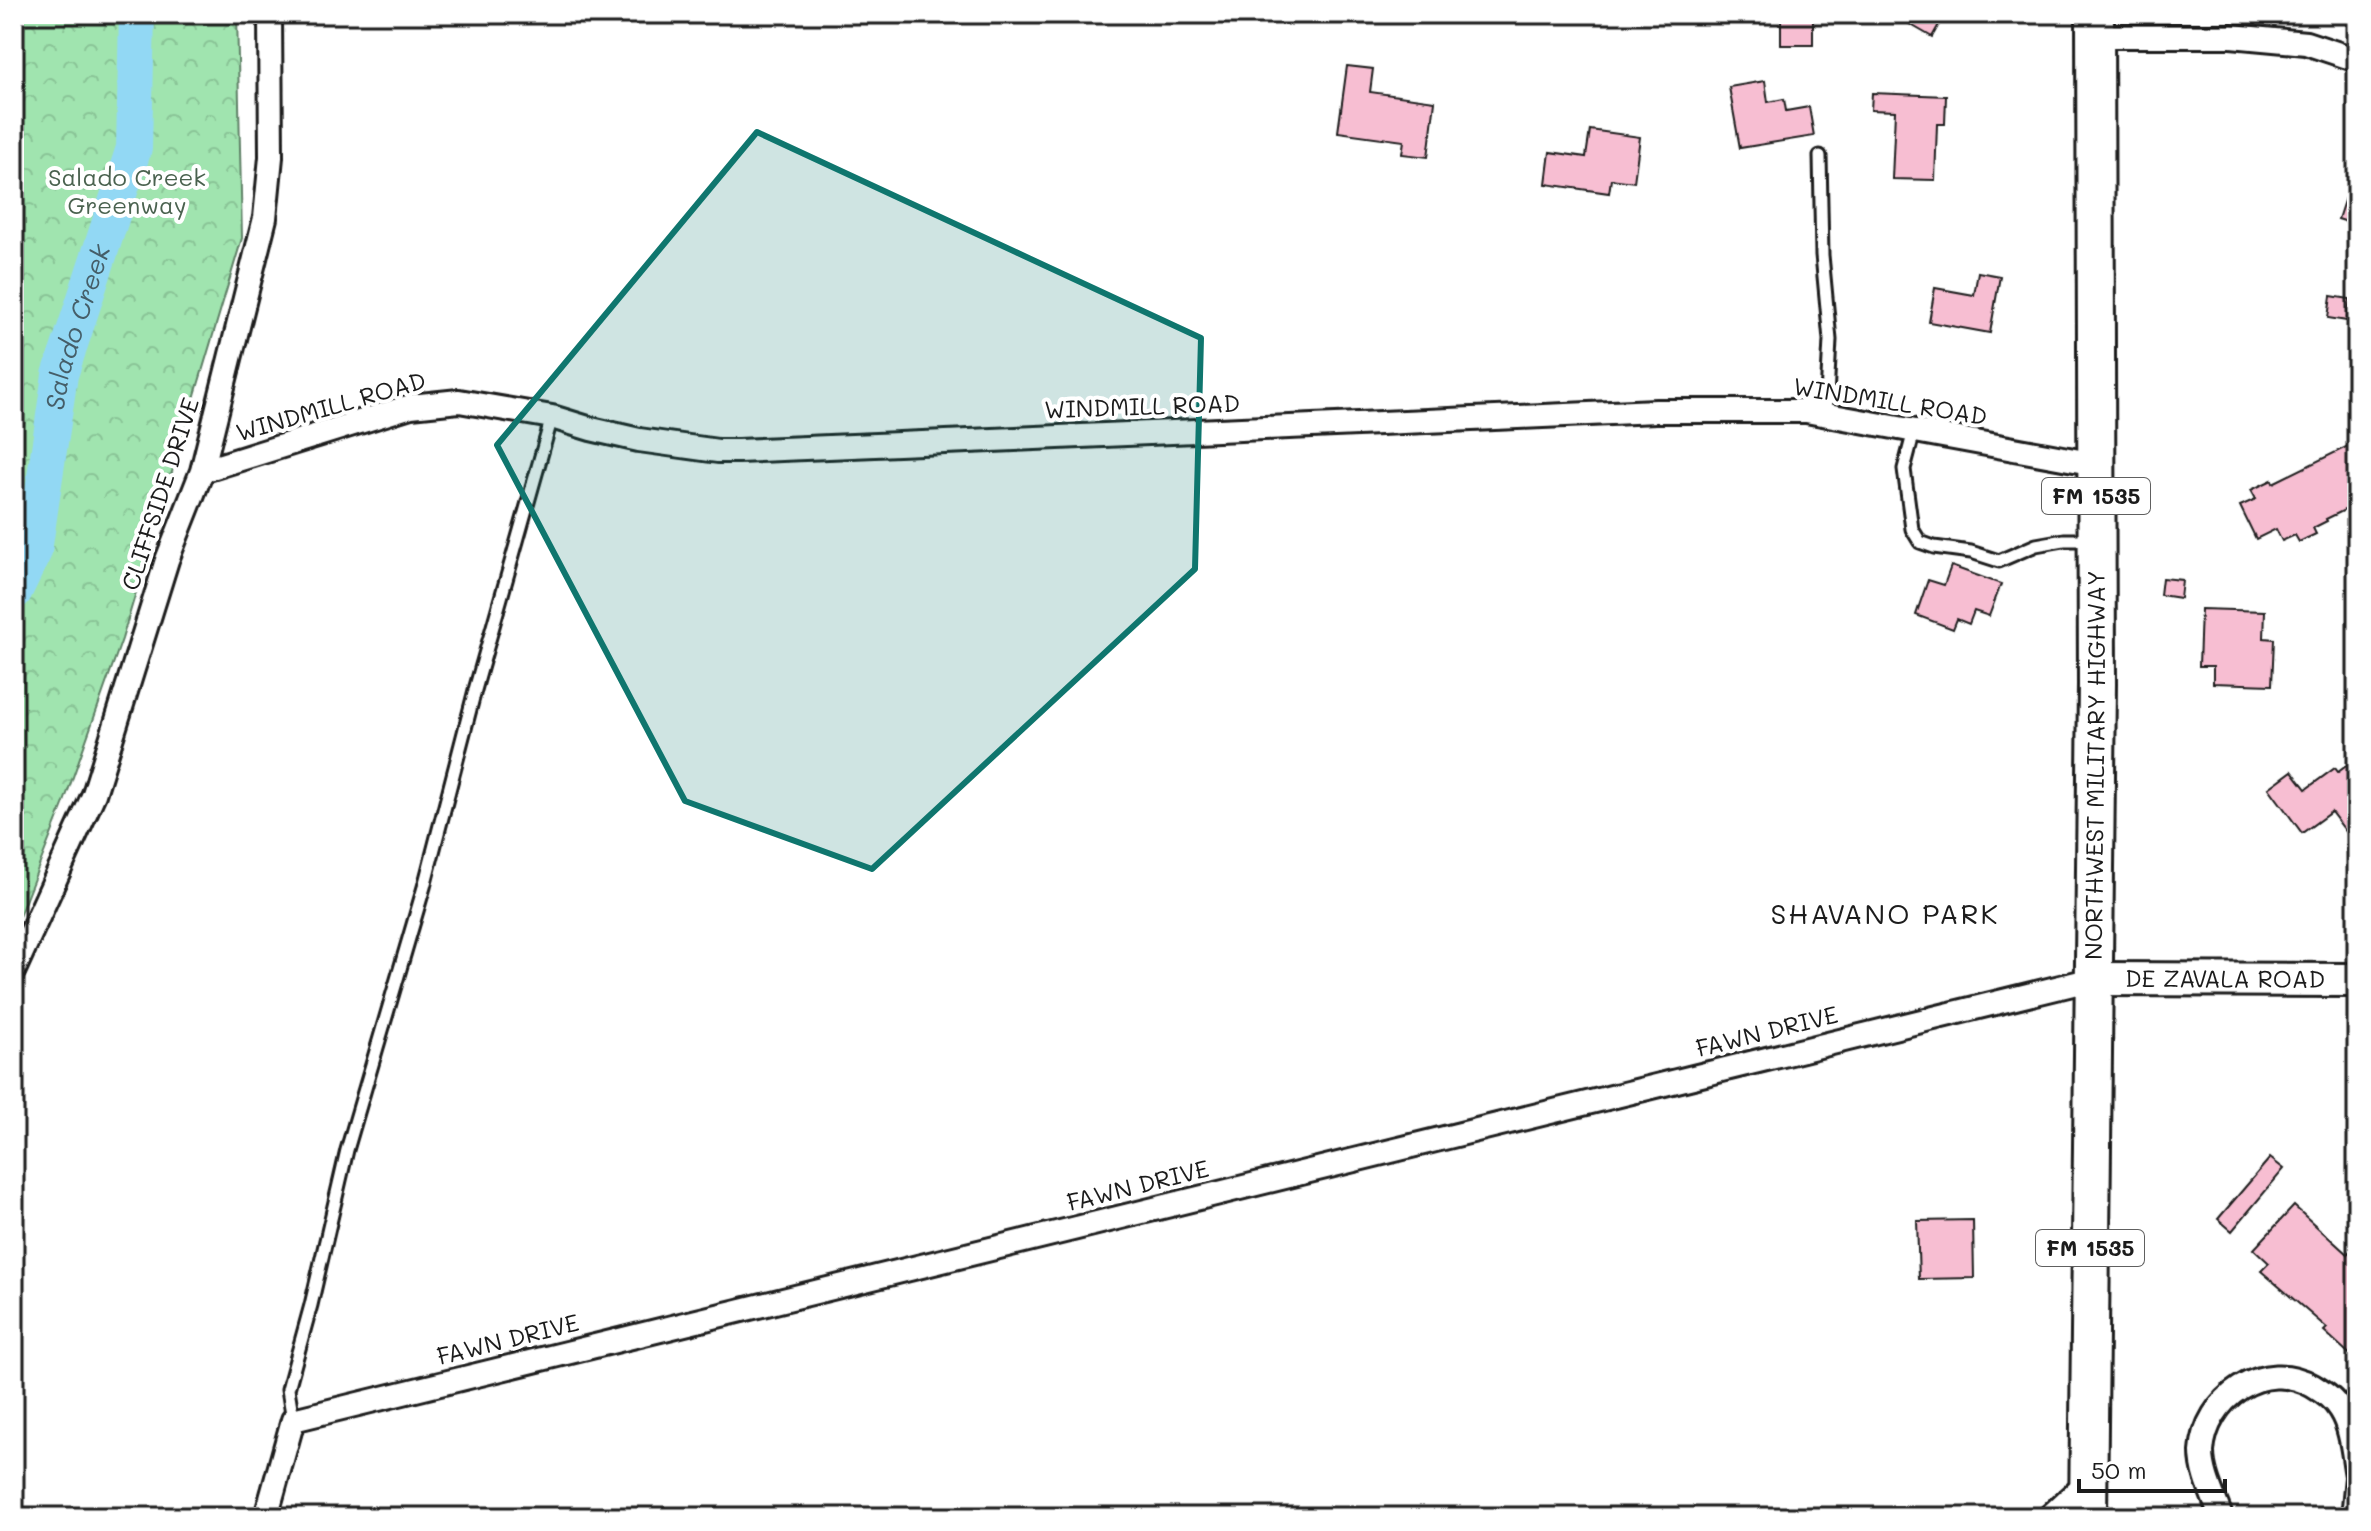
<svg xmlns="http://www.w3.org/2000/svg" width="2371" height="1531" font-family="Mali,sans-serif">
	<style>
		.park { fill: url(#park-crowns); stroke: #5e8066; stroke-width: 2 }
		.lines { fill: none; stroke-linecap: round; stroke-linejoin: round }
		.river { stroke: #92d8f4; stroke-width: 36 }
		.building { fill: #f7bed2; stroke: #1c1c1c; stroke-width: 2 }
		.lane-casing { stroke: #1c1c1c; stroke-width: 17 }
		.street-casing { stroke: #1c1c1c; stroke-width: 28 }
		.secondary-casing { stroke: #1c1c1c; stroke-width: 38 }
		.primary-casing { stroke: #1c1c1c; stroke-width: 42 }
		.lane { stroke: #fff; stroke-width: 11 }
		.street { stroke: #fff; stroke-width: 22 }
		.secondary { stroke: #fff; stroke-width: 32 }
		.primary { stroke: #fff; stroke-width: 36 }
		.marked { fill: #0f766e; fill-opacity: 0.2; stroke: #0f766e; stroke-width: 6; stroke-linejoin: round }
		.labels { text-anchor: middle; stroke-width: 8; stroke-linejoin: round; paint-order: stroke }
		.shield { fill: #fff; stroke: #606060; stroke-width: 2 }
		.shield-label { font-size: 22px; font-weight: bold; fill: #1c1c1c }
		.park-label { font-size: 24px; fill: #4a624f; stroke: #fff }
		.street-label { font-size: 24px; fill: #1c1c1c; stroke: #fff }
		.water-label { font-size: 26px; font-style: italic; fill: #455e68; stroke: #fff }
		.quarter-label { font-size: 28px; letter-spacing: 2px; fill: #1c1c1c; stroke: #fff }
	</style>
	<defs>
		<pattern id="park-crowns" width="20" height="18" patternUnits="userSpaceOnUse" patternTransform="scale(2)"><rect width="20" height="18" fill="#a0e4af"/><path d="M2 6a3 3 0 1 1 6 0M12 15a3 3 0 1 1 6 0" fill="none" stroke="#89c396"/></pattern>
	</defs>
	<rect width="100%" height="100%" fill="#fff"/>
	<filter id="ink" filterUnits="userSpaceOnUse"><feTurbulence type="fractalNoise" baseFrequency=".0125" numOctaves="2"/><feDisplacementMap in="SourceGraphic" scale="16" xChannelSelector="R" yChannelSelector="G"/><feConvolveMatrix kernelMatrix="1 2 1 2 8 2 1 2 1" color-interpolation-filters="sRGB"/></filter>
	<g filter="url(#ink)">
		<path class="park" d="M 14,14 L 237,14 L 242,238 L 122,639 L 63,805 L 14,929 Z"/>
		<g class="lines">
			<path class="river" id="s1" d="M 14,592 L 34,551 L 60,375 L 134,148 L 137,14"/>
		</g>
		<path class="building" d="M 1781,14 L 1813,14 L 1813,45 L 1781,45 Z
			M 1892,14 L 1945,14 L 1932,37 Z
			M 1347,66 L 1373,69 L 1370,92 L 1435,101 L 1428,157 L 1402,154 L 1404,141 L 1338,132 Z
			M 1765,81 L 1768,102 L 1784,99 L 1786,111 L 1809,107 L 1814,136 L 1740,148 L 1729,87 Z
			M 1872,93 L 1946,96 L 1945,124 L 1937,124 L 1935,180 L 1892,179 L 1895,111 L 1871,110 Z
			M 1590,130 L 1640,137 L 1634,182 L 1611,179 L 1609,193 L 1546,184 L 1550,152 L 1586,157 Z
			M 2354,170 L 2357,170 L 2357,225 L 2338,219 Z
			M 1978,272 L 2000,276 L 1990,333 L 1929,322 L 1935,288 L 1974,295 Z
			M 2331,296 L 2350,299 L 2347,321 L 2328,318 Z
			M 2348,446 L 2357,464 L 2357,504 L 2326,519 L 2327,521 L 2313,528 L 2316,534 L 2299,542 L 2295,535 L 2282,541 L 2276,529 L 2256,539 L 2240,506 L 2256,499 L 2251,490 L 2272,480 L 2273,483 Z
			M 1951,566 L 2001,584 L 1989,616 L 1974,611 L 1969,624 L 1957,619 L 1953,629 L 1916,615 L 1928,580 L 1944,585 Z
			M 2162,578 L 2182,580 L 2180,598 L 2160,595 Z
			M 2201,609 L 2265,611 L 2264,638 L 2274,639 L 2272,685 L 2213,683 L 2213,666 L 2199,666 Z
			M 2357,758 L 2357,846 L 2331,812 L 2302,833 L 2269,788 L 2292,771 L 2306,789 L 2335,768 L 2338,772 Z
			M 2270,1158 L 2284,1169 L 2232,1231 L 2218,1219 Z
			M 2294,1206 L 2347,1254 L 2357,1244 L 2357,1361 L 2324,1331 L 2327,1328 L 2261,1271 L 2269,1263 L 2254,1249 Z
			M 1973,1220 L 1974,1278 L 1919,1279 L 1917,1221 Z"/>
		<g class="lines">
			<g class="lane-casing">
				<path id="lane" d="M 1820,156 L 1822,255 L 1830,340 L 1826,415
					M 1914,431 L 1904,469 L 1912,529 L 1920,542 L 1934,547 L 1971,552 L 1999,561 L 2036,545 L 2064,540 L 2092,540
					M 293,1420 L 288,1389 L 311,1305 L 347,1150 L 424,887 L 475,690 L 552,417"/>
			</g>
			<g class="street-casing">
				<path id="street" d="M 2096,36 L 2231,36 L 2306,43 L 2357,60
					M 202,471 L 411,406 L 459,401 L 552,417 L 591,429 L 639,440 L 718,451 L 738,451 L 1656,411 L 1806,411 L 2096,464
					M 14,970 L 94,794 L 167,560 L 202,471 L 265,218 L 271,157 L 270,14
					M 266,1517 L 293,1420 L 2093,979
					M 2049,1517 L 2088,1481
					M 2221,1517 C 2214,1497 2202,1474 2202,1452 C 2205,1398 2264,1357 2313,1386 C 2324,1393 2333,1398 2340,1410 C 2352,1429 2353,1454 2357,1476
					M 2353,1517 L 2357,1477"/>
			</g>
			<g class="secondary-casing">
				<g id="secondary">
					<path id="s2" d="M 2093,979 L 2357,980"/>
				</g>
			</g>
			<g class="primary-casing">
				<g id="primary">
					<path id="s3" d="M 2088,1517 L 2097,684 L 2095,14"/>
				</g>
			</g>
			<use href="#lane" class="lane"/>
			<use href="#street" class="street"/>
			<use href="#secondary" class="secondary"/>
			<use href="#primary" class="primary"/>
		</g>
	</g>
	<path class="marked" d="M 757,132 L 1201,338 L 1195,569 L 872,869 L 685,801 L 497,445 Z"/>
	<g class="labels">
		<g class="shield">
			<rect x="2042" y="478" width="108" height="36" rx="6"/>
			<rect x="2036" y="1230" width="108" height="36" rx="6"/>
		</g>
		<g class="shield-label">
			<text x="2096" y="504">FM 1535</text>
			<text x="2090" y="1256">FM 1535</text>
		</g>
		<g class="park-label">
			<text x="127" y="186">Salado Creek<tspan x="127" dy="28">Greenway</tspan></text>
		</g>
		<g class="street-label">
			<text transform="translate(1890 402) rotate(9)" y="8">WINDMILL ROAD</text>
			<text transform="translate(331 407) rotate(-16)" y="8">WINDMILL ROAD</text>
			<text transform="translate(1142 407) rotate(-2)" y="8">WINDMILL ROAD</text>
			<text transform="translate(161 494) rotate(-72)" y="8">CLIFFSIDE DRIVE</text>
			<text dy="8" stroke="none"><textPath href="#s3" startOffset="752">NORTHWEST MILITARY HIGHWAY</textPath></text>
			<text dy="8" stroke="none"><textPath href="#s2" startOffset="132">DE ZAVALA ROAD</textPath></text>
			<text transform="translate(1767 1032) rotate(-14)" y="8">FAWN DRIVE</text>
			<text transform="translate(1138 1186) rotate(-14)" y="8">FAWN DRIVE</text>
			<text transform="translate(508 1340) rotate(-14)" y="8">FAWN DRIVE</text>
		</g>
		<g class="water-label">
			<text dy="9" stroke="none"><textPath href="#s1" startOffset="274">Salado Creek</textPath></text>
		</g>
		<g class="quarter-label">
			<text x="1885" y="924">SHAVANO PARK</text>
		</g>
	</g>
	<rect width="2371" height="1531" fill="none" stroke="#fff" stroke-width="48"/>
	<rect x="24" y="24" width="2323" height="1483" fill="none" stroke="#1c1c1c" stroke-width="3" filter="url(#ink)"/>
	<path d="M2079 1479v12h146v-12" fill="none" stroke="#1c1c1c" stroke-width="4"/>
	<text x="2091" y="1479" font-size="24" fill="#1c1c1c" stroke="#ffffff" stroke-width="6" paint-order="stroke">50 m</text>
</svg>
